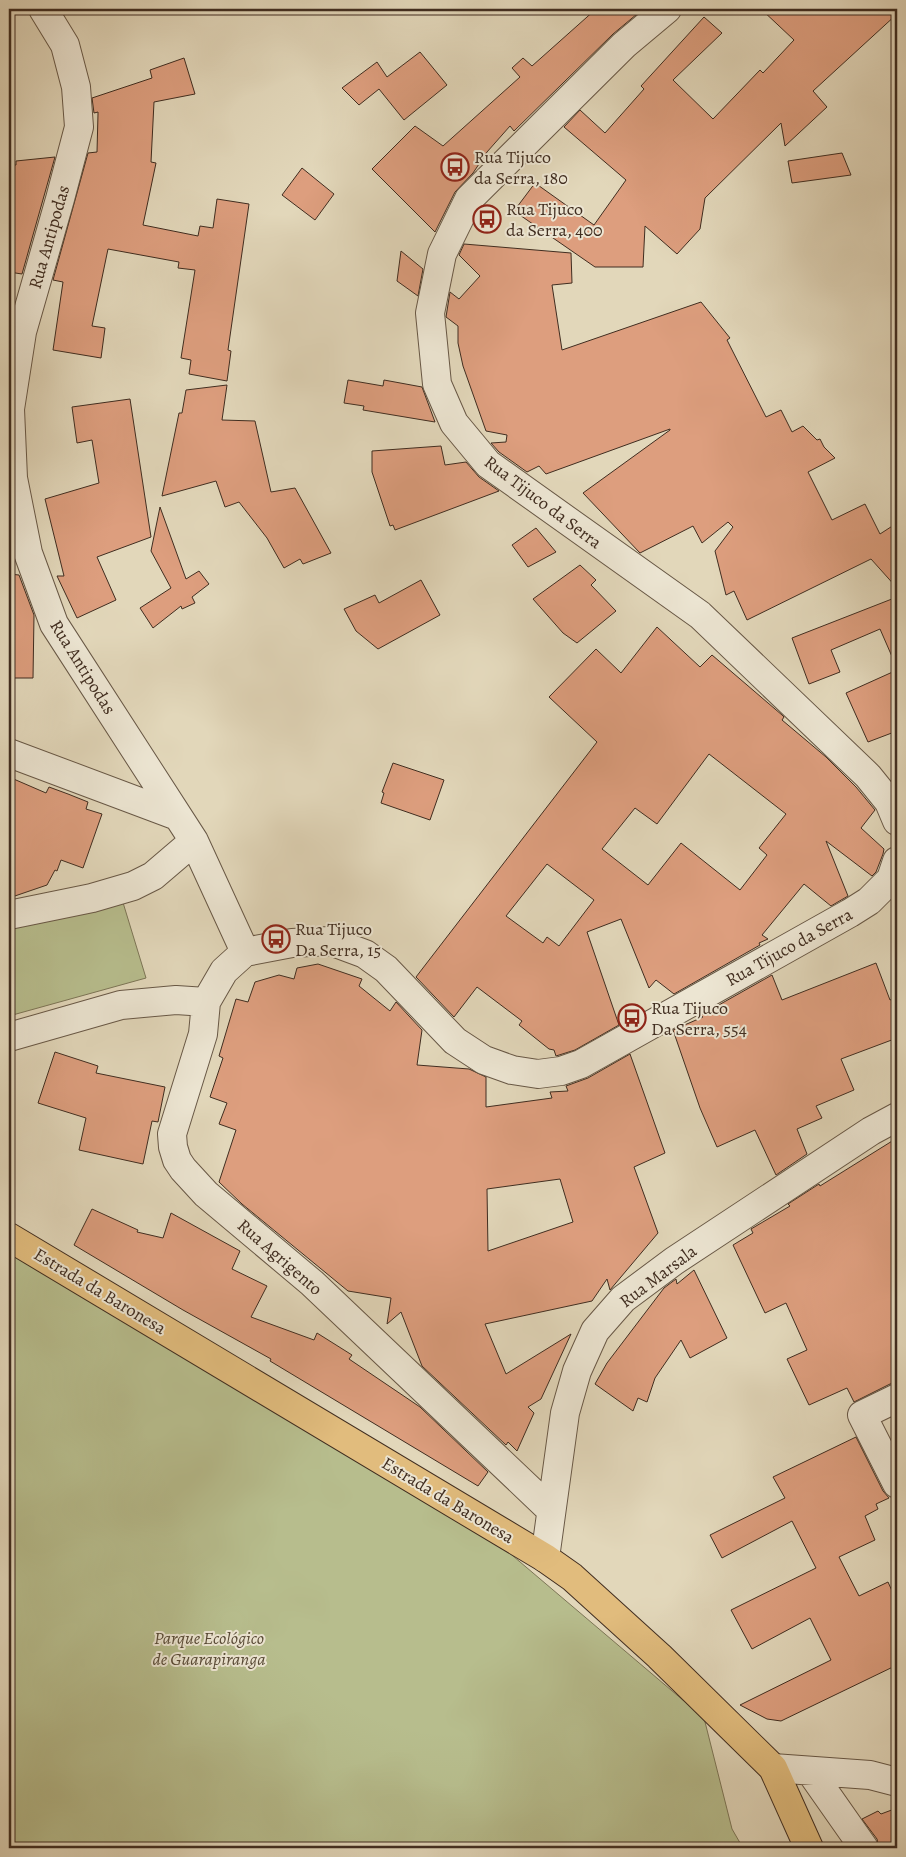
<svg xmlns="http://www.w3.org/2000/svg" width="906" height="1857" font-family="Alegreya,serif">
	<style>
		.green { fill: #b7bd8d; stroke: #7c7556 }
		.building { fill: #dd9e7e; stroke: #402d20; fill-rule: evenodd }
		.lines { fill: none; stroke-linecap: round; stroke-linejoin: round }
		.minor-casing { stroke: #685846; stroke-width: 30 }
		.major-casing { stroke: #402d20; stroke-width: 30 }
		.minor { stroke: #ece5d2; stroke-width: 28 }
		.major { stroke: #e1bc7d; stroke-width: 28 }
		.labels { text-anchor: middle; stroke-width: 4; stroke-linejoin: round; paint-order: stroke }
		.poi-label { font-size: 18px; fill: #402d20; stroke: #ece5d2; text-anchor: start }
		.street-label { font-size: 18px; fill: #402d20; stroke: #ece5d2 }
		.park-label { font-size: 18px; font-style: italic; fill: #584a36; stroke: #ece5d2 }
	</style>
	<rect width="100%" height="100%" fill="#e2d7ba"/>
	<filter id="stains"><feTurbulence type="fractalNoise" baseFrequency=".004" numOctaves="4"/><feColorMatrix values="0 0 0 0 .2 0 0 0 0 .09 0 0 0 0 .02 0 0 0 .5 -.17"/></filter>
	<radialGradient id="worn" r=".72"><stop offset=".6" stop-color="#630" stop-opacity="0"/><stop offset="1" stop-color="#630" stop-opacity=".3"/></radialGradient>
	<path class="green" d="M 121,896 L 146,978 L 9,1016 L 9,928 Z
		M 9,1245 L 480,1528 L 704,1718 L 732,1829 L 743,1848 L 9,1848 Z"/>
	<path class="building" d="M 596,9 L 643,9 L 613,34 L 514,131 L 510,126 L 487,152 L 473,173 L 455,192 L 435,232 L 372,169 L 415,126 L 443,146 L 520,77 L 512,68 L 523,58 L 532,66 Z
		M 761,9 L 897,9 L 897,14 L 813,91 L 827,107 L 785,146 L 781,123 L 705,198 L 700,229 L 677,254 L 645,226 L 643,267 L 595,267 L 514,211 L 535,183 L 594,225 L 626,180 L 564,127 L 580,110 L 605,133 L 644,89 L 641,86 L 704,17 L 722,33 L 673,80 L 713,119 L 760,70 L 763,73 L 794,40 Z
		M 420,52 L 447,85 L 404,120 L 379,89 L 359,105 L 342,88 L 377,62 L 387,77 Z
		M 184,58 L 195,94 L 154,102 L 151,162 L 156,163 L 143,225 L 198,236 L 200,226 L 213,228 L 217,199 L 249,204 L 228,350 L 231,351 L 227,381 L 189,374 L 191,360 L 181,358 L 195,270 L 178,268 L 179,262 L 108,249 L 92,326 L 105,328 L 101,358 L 53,350 L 63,282 L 53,280 L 88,153 L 97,152 L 98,114 L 98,112 L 94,113 L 92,98 L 152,78 L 150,70 Z
		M 842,153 L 851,175 L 792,183 L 788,161 Z
		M 55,157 L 22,274 L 9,272 L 9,165 L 16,165 L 16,161 Z
		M 302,168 L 334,194 L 315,220 L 282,195 Z
		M 464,244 L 571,253 L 572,283 L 552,285 L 562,350 L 701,302 L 730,338 L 727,340 L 766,417 L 781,410 L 792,432 L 803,426 L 817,440 L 820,439 L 824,447 L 835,458 L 808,472 L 832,520 L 865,504 L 880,534 L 897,523 L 897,588 L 871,559 L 747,620 L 734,591 L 726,595 L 715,551 L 733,527 L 728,522 L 702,543 L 693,526 L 640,553 L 583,493 L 670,430 L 670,429 L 546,474 L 539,466 L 527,472 L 499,452 L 491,443 L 506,442 L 507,435 L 486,431 L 463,366 L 458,343 L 458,326 L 446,317 L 450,292 L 459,299 L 480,276 L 459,255 Z
		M 401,251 L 423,269 L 418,296 L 397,281 Z
		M 348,380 L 383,386 L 384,380 L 422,387 L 435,422 L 363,410 L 364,406 L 344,403 Z
		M 227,385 L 222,420 L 255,421 L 271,492 L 295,488 L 331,553 L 303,564 L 300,559 L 284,568 L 267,538 L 239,502 L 225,507 L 216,481 L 162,496 L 179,413 L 182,413 L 186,390 Z
		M 130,399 L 151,537 L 97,557 L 116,600 L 77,618 L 57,576 L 64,576 L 45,499 L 99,483 L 92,440 L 77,443 L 72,407 Z
		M 441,446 L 445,465 L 466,462 L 479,477 L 499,491 L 395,530 L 393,525 L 390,526 L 372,472 L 372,451 Z
		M 160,507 L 186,579 L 199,571 L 209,584 L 192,597 L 195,603 L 182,609 L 181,606 L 153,628 L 140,608 L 171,588 L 151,551 Z
		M 536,528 L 556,552 L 528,567 L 512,545 Z
		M 580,565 L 596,580 L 591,585 L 616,611 L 577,643 L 563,633 L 533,599 Z
		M 9,574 L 19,575 L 34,615 L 33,678 L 9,678 Z
		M 421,580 L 440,615 L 378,649 L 356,631 L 344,609 L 375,595 L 379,603 Z
		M 897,597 L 897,668 L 880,629 L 831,650 L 840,672 L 809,684 L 792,638 Z
		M 657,627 L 700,667 L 712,655 L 782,715 L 784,717 L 782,720 L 826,757 L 856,787 L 875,810 L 861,828 L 884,849 L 883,854 L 876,872 L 872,876 L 826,841 L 848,896 L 831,906 L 804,884 L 762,935 L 768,939 L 759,943 L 760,945 L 674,994 L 656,980 L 649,988 L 621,919 L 587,932 L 619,1025 L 575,1050 L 556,1056 L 554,1050 L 549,1049 L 519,1025 L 522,1021 L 477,987 L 454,1017 L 416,977 L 597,742 L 549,697 L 596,649 L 621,673 ZM 709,754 L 786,814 L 759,848 L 767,855 L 740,890 L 681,843 L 648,885 L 602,849 L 635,808 L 657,824 ZM 547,864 L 594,900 L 559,946 L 547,937 L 543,943 L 506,916 Z
		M 897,670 L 897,731 L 868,742 L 846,693 Z
		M 393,763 L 444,780 L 430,820 L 381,803 L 384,793 L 382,792 Z
		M 9,777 L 46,793 L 49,787 L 68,794 L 88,802 L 86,809 L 102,814 L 83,868 L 61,860 L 57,871 L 55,870 L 47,885 L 9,898 Z
		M 876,963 L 890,1000 L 897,997 L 897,1038 L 841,1059 L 854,1090 L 816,1106 L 822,1118 L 797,1129 L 807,1154 L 776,1175 L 755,1130 L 717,1147 L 700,1108 L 673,1030 L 703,1017 L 701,1015 L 772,975 L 782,1000 Z
		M 318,964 L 362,979 L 359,986 L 390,1011 L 396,1002 L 422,1030 L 417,1065 L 469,1069 L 486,1077 L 486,1107 L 552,1098 L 550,1092 L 568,1091 L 566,1086 L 588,1078 L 630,1054 L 665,1153 L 634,1167 L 658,1233 L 610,1290 L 607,1279 L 592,1301 L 485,1324 L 506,1374 L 571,1334 L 541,1399 L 528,1407 L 534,1413 L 517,1451 L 508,1442 L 506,1445 L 422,1366 L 401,1312 L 387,1324 L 391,1298 L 348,1291 L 242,1204 L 219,1182 L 236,1130 L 219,1124 L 227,1103 L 210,1097 L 223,1058 L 219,1056 L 236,999 L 248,1002 L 255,982 L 279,975 L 294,979 L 297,968 ZM 560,1179 L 573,1222 L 488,1251 L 487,1189 Z
		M 55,1052 L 98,1066 L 96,1073 L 165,1087 L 158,1122 L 152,1121 L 143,1164 L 79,1150 L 86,1118 L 38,1103 Z
		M 897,1138 L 897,1383 L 890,1384 L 854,1402 L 847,1388 L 809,1405 L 787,1359 L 807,1350 L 786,1303 L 765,1313 L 733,1245 L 753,1233 L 751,1229 L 790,1206 L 788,1204 L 819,1184 L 820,1186 Z
		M 92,1209 L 138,1230 L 137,1232 L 163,1238 L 171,1213 L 240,1251 L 232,1269 L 267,1286 L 251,1317 L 314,1340 L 317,1333 L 352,1355 L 349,1359 L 420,1407 L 488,1472 L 478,1486 L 270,1361 L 271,1359 L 183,1310 L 74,1245 Z
		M 694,1270 L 727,1338 L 690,1358 L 681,1340 L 655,1378 L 647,1402 L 638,1398 L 633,1411 L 595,1384 L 607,1363 L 664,1288 L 676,1279 L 677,1284 Z
		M 856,1437 L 883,1491 L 889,1498 L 876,1504 L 878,1509 L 865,1516 L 875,1540 L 839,1557 L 859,1596 L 888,1582 L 897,1602 L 897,1665 L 781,1721 L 767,1719 L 740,1705 L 831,1660 L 810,1618 L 752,1649 L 731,1610 L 816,1568 L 792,1521 L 722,1558 L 710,1535 L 785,1498 L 773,1477 Z
		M 897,1808 L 897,1848 L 879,1848 L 877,1839 L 862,1819 L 878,1811 L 881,1814 Z"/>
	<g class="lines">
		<g class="minor-casing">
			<path id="minor" d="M 43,9 L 65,45 L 76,87 L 79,127 L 60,199 L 22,332 L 10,409 L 13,478 L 28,553 L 54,624 L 194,841 L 245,952
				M 667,9 L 624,45 L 469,199 L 442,254 L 430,313 L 437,384 L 454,423 L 488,464 L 700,615 L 868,776 L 889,802 L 897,821
				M 9,753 L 177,816
				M 9,915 L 92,898 L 133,886 L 153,876 L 194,841
				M 245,952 L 292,943 L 330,941 L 365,954 L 386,969 L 455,1041 L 484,1060 L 512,1070 L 538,1074 L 561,1071 L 581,1064 L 850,913 L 869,901 L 891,879 L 897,861
				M 245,952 L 224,971 L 206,1002 L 203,1034 L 172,1134 L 173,1147 L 177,1160 L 183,1169 L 206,1194 L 312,1283 L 551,1510
				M 9,1037 L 121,1005 L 176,1000 L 206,1002
				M 897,1398 L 862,1415 L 897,1484
				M 545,1558 L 565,1413 L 577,1371 L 595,1331 L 623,1299 L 674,1261 L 871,1131 L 897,1117
				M 773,1768 L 870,1775 L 897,1782
				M 810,1771 L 864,1848"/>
		</g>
		<g class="major-casing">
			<path id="major" d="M 9,1237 L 545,1558 L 572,1577 L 659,1656 L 773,1768 L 809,1848"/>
		</g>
		<use href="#minor" class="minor"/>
		<use href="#major" class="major"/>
	</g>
	<defs>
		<g id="bus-ring" transform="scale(1.4375)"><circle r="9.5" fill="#ece5d2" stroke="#8f2418" stroke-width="1.5"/><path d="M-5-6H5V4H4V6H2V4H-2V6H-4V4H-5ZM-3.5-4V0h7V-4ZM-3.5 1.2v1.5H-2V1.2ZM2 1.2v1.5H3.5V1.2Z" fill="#8f2418"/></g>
	</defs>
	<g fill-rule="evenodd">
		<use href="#bus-ring" x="455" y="167"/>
		<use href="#bus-ring" x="487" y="219"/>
		<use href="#bus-ring" x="276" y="939"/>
		<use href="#bus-ring" x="632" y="1018"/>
	</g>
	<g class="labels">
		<g class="poi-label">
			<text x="474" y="163">Rua Tijuco<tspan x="474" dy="21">da Serra, 180</tspan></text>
			<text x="506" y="215">Rua Tijuco<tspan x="506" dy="21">da Serra, 400</tspan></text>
			<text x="295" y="935">Rua Tijuco<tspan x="295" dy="21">Da Serra, 15</tspan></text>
			<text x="651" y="1014">Rua Tijuco<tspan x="651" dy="21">Da Serra, 554</tspan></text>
		</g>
		<g class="street-label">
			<text transform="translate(49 237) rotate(-74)" y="6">Rua Antipodas</text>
			<text transform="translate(543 502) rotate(37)" y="6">Rua Tijuco da Serra</text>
			<text transform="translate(83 667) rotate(58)" y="6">Rua Antipodas</text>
			<text transform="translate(789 947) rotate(-29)" y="6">Rua Tijuco da Serra</text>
			<text transform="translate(280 1257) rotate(41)" y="6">Rua Agrigento</text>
			<text transform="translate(658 1276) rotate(-37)" y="6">Rua Marsala</text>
			<text transform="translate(100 1291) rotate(31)" y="6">Estrada da Baronesa</text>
			<text transform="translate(448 1500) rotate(31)" y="6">Estrada da Baronesa</text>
		</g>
		<g class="park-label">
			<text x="209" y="1644">Parque Ecológico<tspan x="209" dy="21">de Guarapiranga</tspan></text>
		</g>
	</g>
	<rect width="906" height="1857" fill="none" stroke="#e2d7ba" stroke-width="30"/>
	<rect x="10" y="10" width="886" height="1837" fill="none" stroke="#402d20" stroke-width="2.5"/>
	<rect x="15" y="15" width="876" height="1827" fill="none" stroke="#402d20"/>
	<rect width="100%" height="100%" filter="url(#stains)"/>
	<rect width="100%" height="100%" fill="url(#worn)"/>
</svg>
